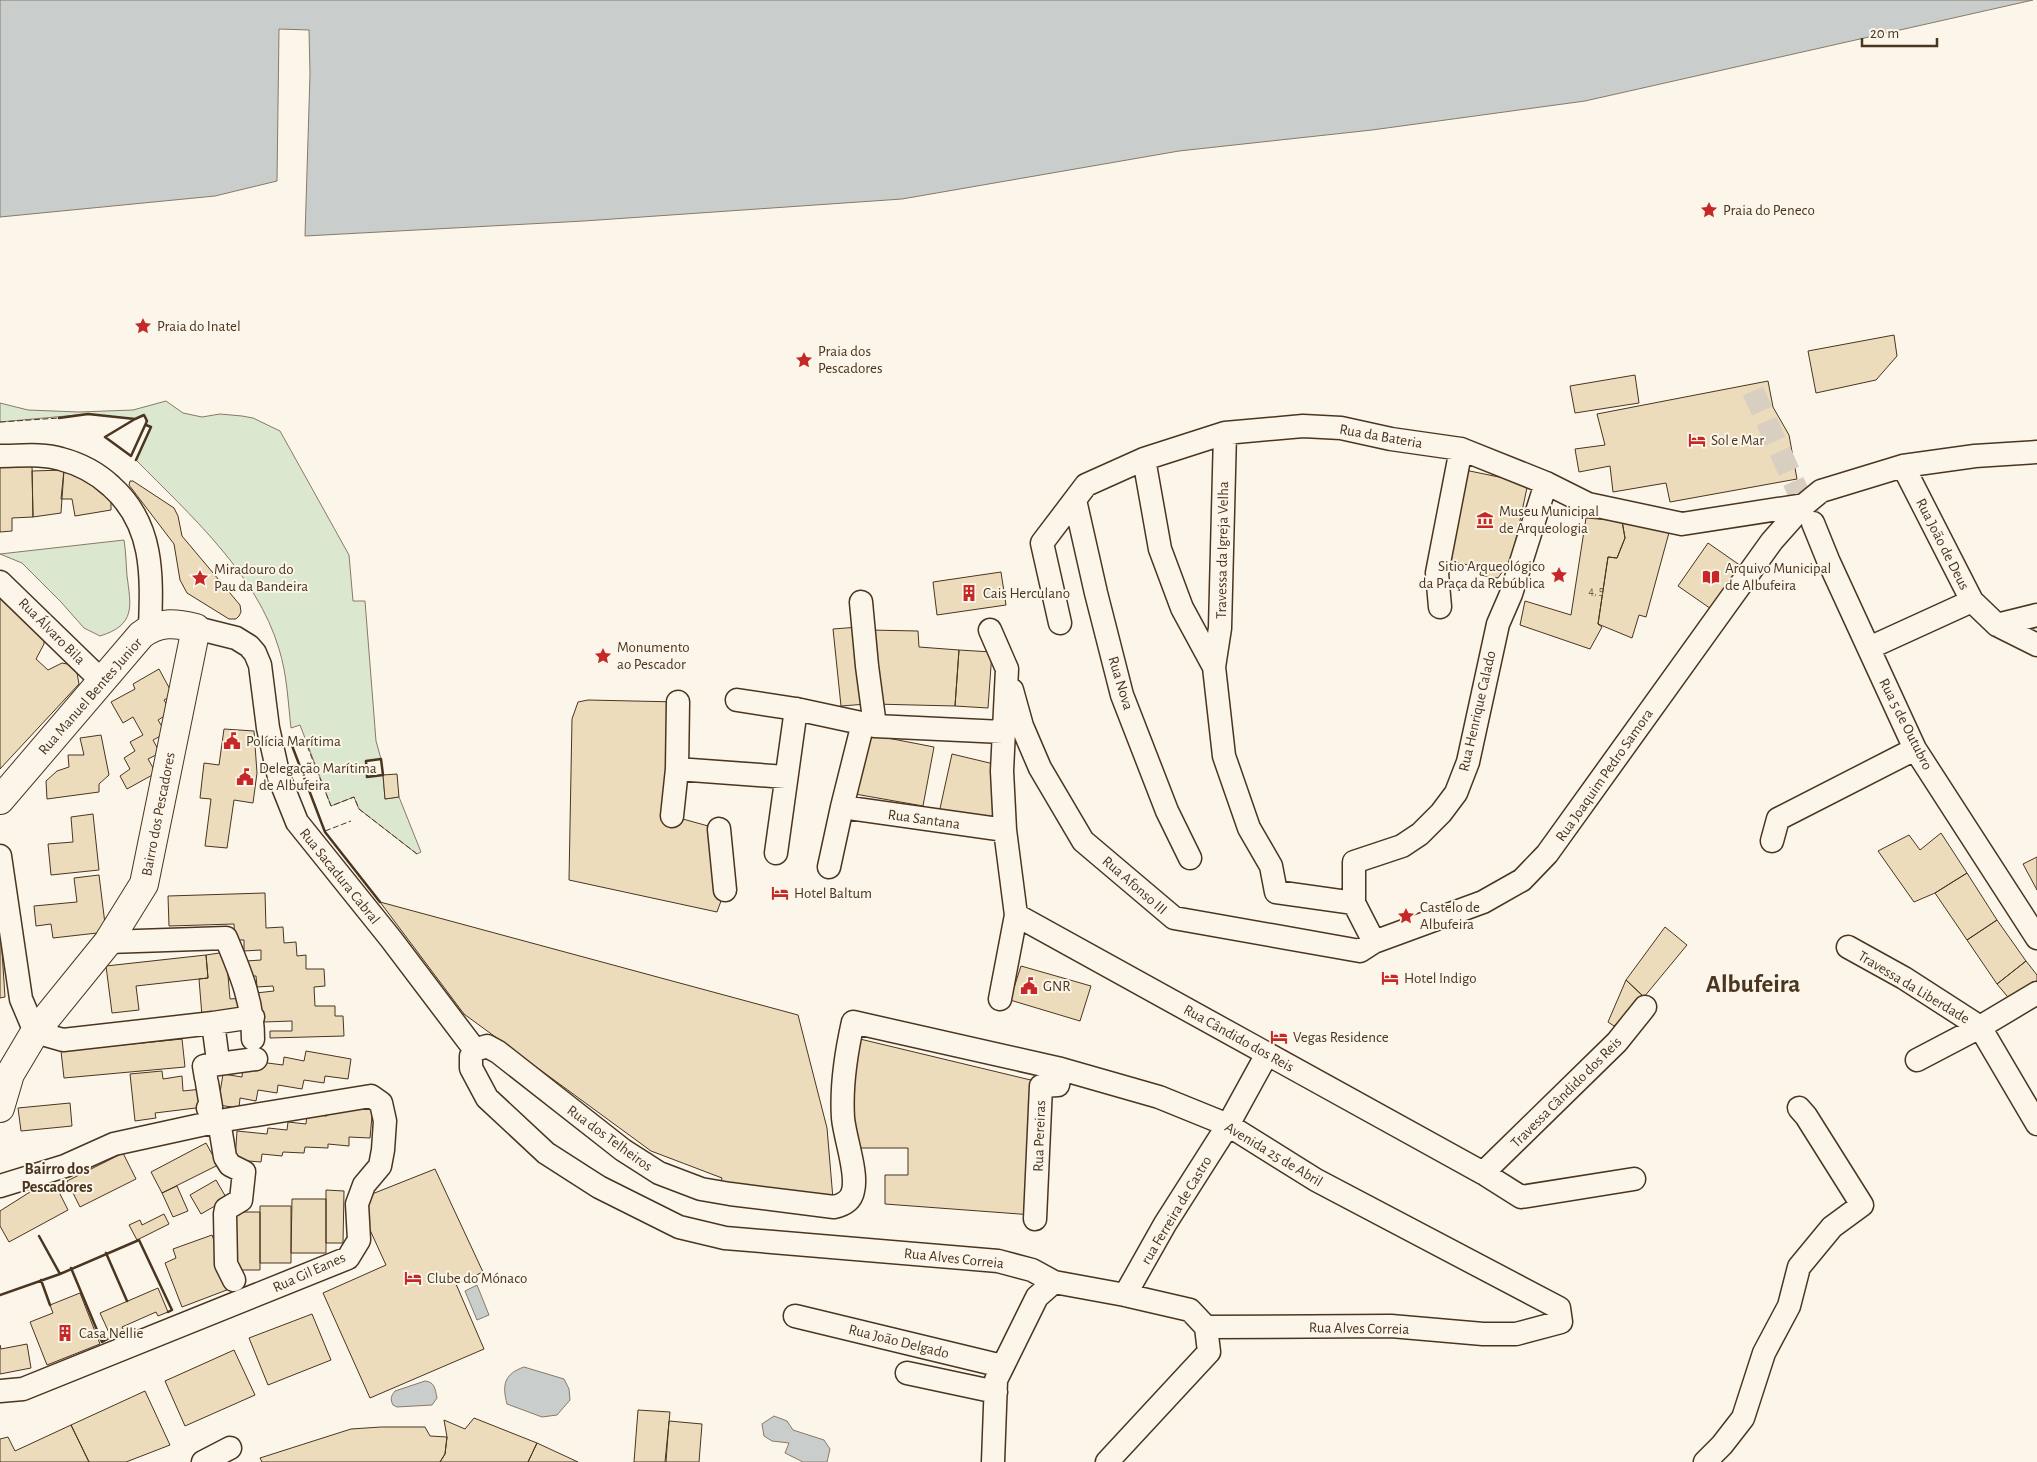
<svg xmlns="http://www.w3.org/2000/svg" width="2037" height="1462" font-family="'Alegreya Sans',sans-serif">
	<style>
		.green { fill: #dce7d0; stroke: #887966 }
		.water { fill: #c9cecd; stroke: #887966 }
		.building { fill: #ecdcbc; stroke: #4a3520 }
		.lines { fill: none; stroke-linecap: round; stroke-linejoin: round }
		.street-tunnel { stroke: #d8cfc1; stroke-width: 22; stroke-dasharray: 22 11; stroke-linecap: butt }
		.street-casing { stroke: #4a3520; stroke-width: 25 }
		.secondary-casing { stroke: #4a3520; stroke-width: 30 }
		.street { stroke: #fbf6e9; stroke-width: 22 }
		.secondary { stroke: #fbf6e9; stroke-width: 28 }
		.fence { stroke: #4a3520; stroke-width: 1; stroke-dasharray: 6 2.5; stroke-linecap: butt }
		.wall { stroke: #4a3520; stroke-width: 2.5 }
		.labels { text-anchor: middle; stroke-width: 4; stroke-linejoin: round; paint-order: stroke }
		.number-label { font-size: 12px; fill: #725f47 }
		.poi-label { font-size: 15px; fill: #4a3520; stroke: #fbf6e9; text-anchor: start }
		.street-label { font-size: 15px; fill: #4a3520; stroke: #fbf6e9 }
		.neighbourhood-label { font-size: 16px; font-weight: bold; fill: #4a3520; stroke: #fbf6e9 }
		.town-label { font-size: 25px; font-weight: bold; fill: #4a3520; stroke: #fbf6e9 }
	</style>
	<rect width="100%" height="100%" fill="#fbf6e9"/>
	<path class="green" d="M 166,401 L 183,413 L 202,417 L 220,414 L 242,416 L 253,418 L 280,431 L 349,555 L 353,601 L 365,601 L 376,741 L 381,759 L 366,761 L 367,776 L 383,775 L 385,799 L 399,797 L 421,852 L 417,854 L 359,809 L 354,797 L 331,806 L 300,725 L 291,728 C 288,702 287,674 279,649 C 257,574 189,514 136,460 L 151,427 L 146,425 L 146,417 L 142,415 L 135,419 L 88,414 L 0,422 L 0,403 L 28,410 L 79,412 L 133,410 Z
		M 124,540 C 126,552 126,564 127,576 C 131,606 136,625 100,636 L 84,628 L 61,602 L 22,563 L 0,554 Z"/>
	<path class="water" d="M 0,0 L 2033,0 L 1585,101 L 1372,130 L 1179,151 L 902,199 L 584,221 L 305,236 L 310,74 L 309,30 L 279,29 L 277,181 L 215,196 L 0,217 Z
		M 477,1285 L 489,1315 L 477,1320 L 465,1291 Z
		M 524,1367 L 564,1379 L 569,1389 L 570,1400 L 557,1415 L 542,1417 L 507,1404 C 502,1385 504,1374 524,1367 Z
		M 425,1381 C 435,1382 435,1389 437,1398 L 432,1405 L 397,1407 L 393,1405 C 390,1399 391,1396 395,1391 Z
		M 774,1416 L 787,1421 L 793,1430 L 824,1440 L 830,1449 L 827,1462 L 803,1462 L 785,1453 L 789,1443 L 772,1441 L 764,1436 L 762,1424 Z"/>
	<path class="building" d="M 1894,335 L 1897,356 L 1876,380 L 1816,393 L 1808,351 Z
		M 1635,375 L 1639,403 L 1575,413 L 1570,386 Z
		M 1768,381 L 1773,407 L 1789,435 L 1797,479 L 1670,502 L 1666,483 L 1613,492 L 1610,466 L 1579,472 L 1575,449 L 1605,445 L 1597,414 Z
		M 32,464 L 33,517 L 12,518 L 12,531 L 0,532 L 0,465 Z
		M 1460,469 L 1528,483 L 1512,558 L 1498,578 L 1480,575 L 1481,568 L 1442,559 Z
		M 64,470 L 94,484 L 111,500 L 111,510 L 75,516 L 72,499 L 61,499 Z
		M 64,470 L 61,513 L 33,517 L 32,471 Z
		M 130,481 L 133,481 L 174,508 L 178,516 L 182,536 L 240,605 L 241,612 L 239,616 L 236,619 L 229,619 L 187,593 L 180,580 L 174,544 L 129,485 Z
		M 1586,518 L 1622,521 L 1625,538 L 1617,558 L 1608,557 L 1598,624 L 1602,627 L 1590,649 L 1520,625 L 1525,601 L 1571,615 Z
		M 1622,521 L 1670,529 L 1646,617 L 1639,615 L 1632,638 L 1598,624 L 1608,557 L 1617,558 L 1625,538 Z
		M 1708,543 L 1744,568 L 1714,611 L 1678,586 Z
		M 1001,572 L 1006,605 L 937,615 L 933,582 Z
		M 0,590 L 44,636 L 44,644 L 36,659 L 48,670 L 62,663 L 67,664 L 77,673 L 79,684 L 0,769 Z
		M 859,627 L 867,704 L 841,706 L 833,629 Z
		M 869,630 L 918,631 L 919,647 L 959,650 L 955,706 L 873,704 Z
		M 959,650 L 992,652 L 988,708 L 955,706 Z
		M 159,669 L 173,695 L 164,700 L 171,712 L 158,720 L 166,733 L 153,740 L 160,753 L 148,759 L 156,773 L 127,789 L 120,776 L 130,769 L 124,758 L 135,751 L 130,742 L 143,735 L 133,717 L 123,723 L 111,702 L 135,689 L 133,684 Z
		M 588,700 L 678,702 L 672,816 L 719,829 L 725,890 L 717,912 L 569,880 L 572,719 L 578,702 Z
		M 224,729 L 254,731 L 257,773 L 253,803 L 234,800 L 227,848 L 205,846 L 211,799 L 200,798 L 204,763 L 219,765 Z
		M 867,734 L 934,747 L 923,806 L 855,794 Z
		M 101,735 L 109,775 L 99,784 L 99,792 L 47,799 L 46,781 L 57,771 L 69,767 L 68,755 L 84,755 L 80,738 Z
		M 952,754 L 998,765 L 997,822 L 939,813 Z
		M 397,774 L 399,797 L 385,799 L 383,775 Z
		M 93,814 L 99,870 L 51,875 L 48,844 L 73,842 L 71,817 Z
		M 1941,833 L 1967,873 L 1935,893 L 1914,902 L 1878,851 L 1909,835 L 1920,850 Z
		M 2037,857 L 2037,890 L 2023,864 Z
		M 1967,873 L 1997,920 L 1967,940 L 1935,893 Z
		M 99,875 L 106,932 L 53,938 L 51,924 L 36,926 L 34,906 L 77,902 L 74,878 Z
		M 265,893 L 266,928 L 283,927 L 284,943 L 296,942 L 297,956 L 306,955 L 306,969 L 324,969 L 325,986 L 314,987 L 315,1006 L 335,1006 L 335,1016 L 343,1016 L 344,1036 L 270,1038 L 270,1031 L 292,1031 L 292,1021 L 264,1022 L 264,1013 L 256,1013 L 256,993 L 274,991 L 273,986 L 257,987 L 256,976 L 246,976 L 246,961 L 261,960 L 261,950 L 244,951 L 244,940 L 235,940 L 234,924 L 169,926 L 168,896 Z
		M 380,902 L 798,1015 L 827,1128 L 833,1199 L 721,1182 L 722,1178 L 651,1151 L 464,1014 Z
		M 1997,920 L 2026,961 L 1997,984 L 1967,940 Z
		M 0,921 L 5,997 L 0,998 Z
		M 1665,927 L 1687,945 L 1644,997 L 1626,980 Z
		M 226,952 L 230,999 L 244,998 L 245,1013 L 202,1016 L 199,979 L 208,978 L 206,955 Z
		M 206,955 L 208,978 L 136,986 L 139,1010 L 112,1013 L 106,966 Z
		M 2026,961 L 2037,975 L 2037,983 L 2012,1002 L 1997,984 Z
		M 1021,966 L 1091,986 L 1080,1021 L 1010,1000 Z
		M 1626,980 L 1644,997 L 1614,1026 L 1608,1022 Z
		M 182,1039 L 185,1067 L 64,1078 L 61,1051 Z
		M 860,1039 L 1039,1082 L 1033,1215 L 885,1204 L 885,1175 L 908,1175 L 908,1148 L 858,1148 L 853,1107 L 855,1065 Z
		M 306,1051 L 351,1059 L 348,1079 L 325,1076 L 324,1083 L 304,1080 L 302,1089 L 278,1085 L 277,1093 L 258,1090 L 256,1101 L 240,1098 L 239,1108 L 218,1105 L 223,1074 L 242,1077 L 243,1067 L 260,1062 L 283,1065 L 284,1057 L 304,1061 Z
		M 162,1071 L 163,1079 L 182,1076 L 183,1091 L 202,1089 L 204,1107 L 155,1113 L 156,1118 L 135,1121 L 130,1074 Z
		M 70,1103 L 72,1126 L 21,1131 L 18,1108 Z
		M 373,1105 L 370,1138 L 349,1137 L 349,1146 L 328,1144 L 328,1148 L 305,1147 L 304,1153 L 283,1152 L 282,1156 L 262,1154 L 261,1162 L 235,1160 L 237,1131 L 267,1134 L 268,1128 L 287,1130 L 288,1122 L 306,1124 L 307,1114 L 327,1116 L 327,1108 Z
		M 206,1143 L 218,1165 L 162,1193 L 151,1172 Z
		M 123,1153 L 136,1179 L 80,1207 L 67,1181 Z
		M 435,1169 L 483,1272 L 456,1284 L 484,1349 L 370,1398 L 323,1293 L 386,1265 L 370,1230 L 365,1225 L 367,1196 Z
		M 52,1178 L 68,1210 L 9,1242 L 0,1226 L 0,1211 Z
		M 216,1180 L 227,1199 L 201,1214 L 190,1195 Z
		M 177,1186 L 188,1211 L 173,1217 L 162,1193 Z
		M 326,1190 L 344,1191 L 343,1243 L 326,1243 Z
		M 292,1199 L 326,1199 L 326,1253 L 291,1253 Z
		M 260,1206 L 291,1206 L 291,1263 L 260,1263 Z
		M 229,1212 L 260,1212 L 260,1270 L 230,1270 Z
		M 164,1214 L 169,1224 L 137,1240 L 129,1225 L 140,1220 L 142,1225 Z
		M 212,1235 L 232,1288 L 182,1307 L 165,1263 L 176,1258 L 173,1249 Z
		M 158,1288 L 168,1312 L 158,1316 L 156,1312 L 122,1327 L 124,1331 L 111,1337 L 100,1313 Z
		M 80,1293 L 100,1344 L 47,1365 L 30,1322 L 53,1313 L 50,1305 Z
		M 312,1314 L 331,1360 L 268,1385 L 249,1338 Z
		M 27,1344 L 31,1368 L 0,1374 L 0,1345 L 1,1349 Z
		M 234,1350 L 255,1395 L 185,1426 L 165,1381 Z
		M 145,1391 L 170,1445 L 126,1462 L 89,1462 L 71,1425 Z
		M 638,1410 L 670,1412 L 665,1462 L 634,1462 Z
		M 474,1418 L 537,1443 L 528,1462 L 440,1462 L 445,1454 L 447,1437 L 444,1420 L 465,1429 Z
		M 669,1421 L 702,1424 L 699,1462 L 666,1462 Z
		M 71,1425 L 89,1462 L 0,1462 L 0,1439 L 8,1437 L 15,1451 Z
		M 381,1427 L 425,1427 L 430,1436 L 447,1437 L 445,1454 L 440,1462 L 262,1462 L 260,1458 L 351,1429 Z
		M 537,1443 L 578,1462 L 528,1462 Z"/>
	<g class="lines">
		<path class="street-tunnel" d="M 1753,391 L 1812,523"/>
		<g class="street-casing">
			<path id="street" d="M 0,456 C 20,456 42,453 61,459 C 80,464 97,473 111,486 C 154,524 152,575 150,628
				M 1144,459 L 1160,549 L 1182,608 L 1214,667 L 1224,756 L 1249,828 L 1271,866 L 1276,892 L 1354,903
				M 1546,483 L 1511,594 L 1498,624 L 1468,762 L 1456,793 L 1441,813 L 1420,834 L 1402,846 L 1354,862 L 1354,903 L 1374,942 L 1483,902 L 1522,880 L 1547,854 L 1772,541 L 1804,505 L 1821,491 L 1903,466 L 1975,456 L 2037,452
				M 1075,500 L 1096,593 L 1122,695 L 1167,811 L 1190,858
				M 1813,523 L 1828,560 L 1915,749 L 2037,938
				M 0,582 L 103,682
				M 1972,601 L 1997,625 L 2037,645
				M 861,602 L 867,666 L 875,726
				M 1440,607 L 1437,573 L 1461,449
				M 1060,623 L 1042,543 L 1086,485 L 1144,459 L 1225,433 L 1303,426 L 1341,428 L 1391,439 L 1461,449 L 1546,483 L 1588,504 L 1682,524 L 1804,505
				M 1997,625 L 2037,615
				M 196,628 L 236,638 L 249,646 L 255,653 L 260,665 L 268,728 L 279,777 L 297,822 L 391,939 L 475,1050
				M 990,630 L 1007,669 L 1002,771 L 1005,830 L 1016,915 L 1483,1173 L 1521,1197 L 1634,1179
				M 1869,648 L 1972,601 L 1903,466
				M 1214,667 L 1220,628 L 1225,433
				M 1012,690 L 1022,726 L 1040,768 L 1083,841 L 1174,918 L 1360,951 L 1374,942
				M 737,700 L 796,709 L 875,726 L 1003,732
				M 677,769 L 786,777
				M 842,807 L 1005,830
				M 672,816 L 677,769 L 678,702
				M 719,829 L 725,890
				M 1772,841 L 1778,819 L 1915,749
				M 776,853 L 796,709
				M 0,856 L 21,999 L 35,1032 L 63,1040 L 213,1023 L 217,1053
				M 829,867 L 842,807 L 863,723
				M 108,942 L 226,938 C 240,972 253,1001 253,1039
				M 1848,947 L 1904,978 L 1980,1027 L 2037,1124
				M 1000,999 L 1016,915
				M 853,1022 L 1061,1069 L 1159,1097 L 1228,1125 L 1316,1180 L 1559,1308 L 1561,1322 L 1516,1334 L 1483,1334 L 1391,1326 L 1206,1327 L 1190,1310 L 1125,1295 L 1054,1282 L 1032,1270 L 998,1261 L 725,1238 L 679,1227 L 599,1187 L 546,1153 L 487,1098 L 471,1068 L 471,1056 L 475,1050 L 487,1046 L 498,1052 L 623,1150 L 659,1173 L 701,1189 L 730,1194 L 834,1207 C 843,1205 851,1201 853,1191 C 858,1173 845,1139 843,1118 C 841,1087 846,1053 853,1022 Z
				M 213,1023 L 253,1017
				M 1917,1060 L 1980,1027 L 2037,993
				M 206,1078 L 204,1066 L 256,1059
				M 207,1083 L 211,1107 L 208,1108
				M 219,1121 L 225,1157 L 230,1165 L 244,1172 L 241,1200 L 226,1209 L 225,1214 L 226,1264 L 234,1280
				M 1483,1173 L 1617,1042 L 1645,1007
				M 0,1186 L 65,1166 L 114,1144 L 219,1121 L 371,1096 L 381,1103 L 385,1121 L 383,1150 L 380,1166 L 364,1185 L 357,1204 L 359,1240 L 348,1258 L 23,1389 L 0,1391
				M 1035,1219 L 1041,1086 L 1058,1085 L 1061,1069
				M 1125,1295 L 1165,1224 L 1228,1125 L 1267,1054
				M 795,1316 L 1002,1366
				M 907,1373 L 996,1392
				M 203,1462 L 230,1448
				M 993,1462 L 996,1380 L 1037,1297 L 1054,1282
				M 1107,1462 L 1209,1352 L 1206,1327
				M 1705,1462 L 1722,1445 L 1743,1418 L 1764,1353 L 1789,1306 L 1799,1267 L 1832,1227 L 1862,1205 L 1806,1116 L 1799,1108"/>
		</g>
		<g class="secondary-casing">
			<path id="secondary" d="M 0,800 L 141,635 C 159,621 175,623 196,628 L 144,884 L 108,942 L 35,1032 L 10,1074 L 0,1108"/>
		</g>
		<use href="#street" class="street"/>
		<use href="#secondary" class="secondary"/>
		<path class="fence" d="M 0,422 L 59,418
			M 304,738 L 331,806 L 354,797 L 359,809 L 417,854
			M 325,831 L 351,821"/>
		<path class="wall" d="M 59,418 L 88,414 L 135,419 L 144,415 L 147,421 L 131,456 L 105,437 L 135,419
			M 136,460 L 151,427 L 146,425
			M 291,743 L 325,832 L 380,902
			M 381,759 L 383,775 L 367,777 L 366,761 Z
			M 39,1236 L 60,1274
			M 106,1253 L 127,1301
			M 71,1268 L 102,1342 L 111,1337
			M 41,1280 L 50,1305
			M 0,1295 L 60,1274 L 139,1240 L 172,1310 L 168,1312"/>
	</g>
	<defs>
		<g id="sight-bare" transform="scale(1.35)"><path d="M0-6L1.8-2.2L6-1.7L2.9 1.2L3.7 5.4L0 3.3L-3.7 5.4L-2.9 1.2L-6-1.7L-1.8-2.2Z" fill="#c62828" stroke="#fbf6e9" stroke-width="2.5" paint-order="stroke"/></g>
		<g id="hotel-bare" transform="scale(1.35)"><path d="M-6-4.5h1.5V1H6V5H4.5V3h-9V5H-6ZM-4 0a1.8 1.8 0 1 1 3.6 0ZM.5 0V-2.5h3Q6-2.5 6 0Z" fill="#c62828" stroke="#fbf6e9" stroke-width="2.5" paint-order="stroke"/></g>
		<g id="museum-bare" transform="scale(1.35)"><path d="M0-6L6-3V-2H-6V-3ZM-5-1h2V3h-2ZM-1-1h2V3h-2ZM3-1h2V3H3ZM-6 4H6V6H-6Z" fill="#c62828" stroke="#fbf6e9" stroke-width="2.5" paint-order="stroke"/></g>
		<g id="library-bare" transform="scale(1.35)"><path d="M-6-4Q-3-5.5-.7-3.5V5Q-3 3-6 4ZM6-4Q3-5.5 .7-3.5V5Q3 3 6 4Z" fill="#c62828" stroke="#fbf6e9" stroke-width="2.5" paint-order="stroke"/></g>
		<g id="building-bare" transform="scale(1.35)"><path d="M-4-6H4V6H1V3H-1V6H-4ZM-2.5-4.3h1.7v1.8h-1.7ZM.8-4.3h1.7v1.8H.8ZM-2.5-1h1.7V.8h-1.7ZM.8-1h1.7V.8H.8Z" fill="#c62828" stroke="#fbf6e9" stroke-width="2.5" paint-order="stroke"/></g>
		<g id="civic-bare" transform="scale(1.35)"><path d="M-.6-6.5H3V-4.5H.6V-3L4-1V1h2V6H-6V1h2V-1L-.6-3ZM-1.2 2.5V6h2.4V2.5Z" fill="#c62828" stroke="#fbf6e9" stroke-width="2.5" paint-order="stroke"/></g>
	</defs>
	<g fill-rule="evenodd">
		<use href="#sight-bare" x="1709" y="210"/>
		<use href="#sight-bare" x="143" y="326"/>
		<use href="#sight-bare" x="804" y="360"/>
		<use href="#hotel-bare" x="1697" y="440"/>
		<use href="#museum-bare" x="1485" y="520"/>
		<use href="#sight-bare" x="1559" y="575"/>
		<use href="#library-bare" x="1711" y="577"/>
		<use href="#sight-bare" x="200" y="578"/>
		<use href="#building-bare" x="969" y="593"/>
		<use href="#sight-bare" x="603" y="656"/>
		<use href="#civic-bare" x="232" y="741"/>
		<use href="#civic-bare" x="245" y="777"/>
		<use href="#hotel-bare" x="780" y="893"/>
		<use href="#sight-bare" x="1406" y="916"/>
		<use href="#hotel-bare" x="1390" y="978"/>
		<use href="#civic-bare" x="1029" y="986"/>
		<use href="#hotel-bare" x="1279" y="1037"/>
		<use href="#hotel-bare" x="413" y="1278"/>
		<use href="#building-bare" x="65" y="1333"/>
	</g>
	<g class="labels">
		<g class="number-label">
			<text x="1596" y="595">4, 5</text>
		</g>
		<g class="poi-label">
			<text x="1723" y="215">Praia do Peneco</text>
			<text x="157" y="331">Praia do Inatel</text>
			<text x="818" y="356">Praia dos<tspan x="818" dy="17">Pescadores</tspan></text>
			<text x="1711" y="445">Sol e Mar</text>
			<text x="1499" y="516">Museu Municipal<tspan x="1499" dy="17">de Arqueologia</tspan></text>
			<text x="1545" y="571" text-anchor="end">Sitio Arqueológico<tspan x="1545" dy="17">da Praça da Rebública</tspan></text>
			<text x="1725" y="573">Arquivo Municipal<tspan x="1725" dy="17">de Albufeira</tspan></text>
			<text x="214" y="574">Miradouro do<tspan x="214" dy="17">Pau da Bandeira</tspan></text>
			<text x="983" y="598">Cais Herculano</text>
			<text x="617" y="652">Monumento<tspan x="617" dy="17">ao Pescador</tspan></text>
			<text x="246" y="746">Polícia Marítima</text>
			<text x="259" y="773">Delegação Marítima<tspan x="259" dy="17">de Albufeira</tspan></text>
			<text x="794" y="898">Hotel Baltum</text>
			<text x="1420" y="912">Castelo de<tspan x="1420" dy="17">Albufeira</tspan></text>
			<text x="1404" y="983">Hotel Indigo</text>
			<text x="1043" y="991">GNR</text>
			<text x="1293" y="1042">Vegas Residence</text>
			<text x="427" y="1283">Clube do Mónaco</text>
			<text x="79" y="1338">Casa Nellie</text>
		</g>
		<g class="street-label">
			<text transform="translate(1381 436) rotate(10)" y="5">Rua da Bateria</text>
			<text transform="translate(1943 544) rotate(63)" y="5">Rua João de Deus</text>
			<text transform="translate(1222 550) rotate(-89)" y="5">Travessa da Igreja Velha</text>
			<text transform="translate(52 631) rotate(45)" y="5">Rua Álvaro Bila</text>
			<text transform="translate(1121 683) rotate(73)" y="5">Rua Nova</text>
			<text transform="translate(90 696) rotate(-49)" y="5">Rua Manuel Bentes Junior</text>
			<text transform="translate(1477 711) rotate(-77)" y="5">Rua Henrique Calado</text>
			<text transform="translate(1906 724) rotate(63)" y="5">Rua 5 de Outubro</text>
			<text transform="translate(1604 775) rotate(-55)" y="5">Rua Joaquim Pedro Samora</text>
			<text transform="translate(158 814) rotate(-79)" y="5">Bairro dos Pescadores</text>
			<text transform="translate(924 819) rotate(8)" y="5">Rua Santana</text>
			<text transform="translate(340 876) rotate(51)" y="5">Rua Sacadura Cabral</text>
			<text transform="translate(1135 885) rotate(41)" y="5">Rua Afonso III</text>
			<text transform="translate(1914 987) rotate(31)" y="5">Travessa da Liberdade</text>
			<text transform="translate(1239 1038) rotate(29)" y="5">Rua Cândido dos Reis</text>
			<text transform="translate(1566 1092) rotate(-45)" y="5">Travessa Cândido dos Reis</text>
			<text transform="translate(1039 1136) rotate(-88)" y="5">Rua Pereiras</text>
			<text transform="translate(610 1138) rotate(36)" y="5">Rua dos Telheiros</text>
			<text transform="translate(1274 1154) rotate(31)" y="5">Avenida 25 de Abril</text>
			<text transform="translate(1176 1210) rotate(-59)" y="5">rua Ferreira de Castro</text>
			<text transform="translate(954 1258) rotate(6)" y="5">Rua Alves Correia</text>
			<text transform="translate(309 1272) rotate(-24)" y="5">Rua Gil Eanes</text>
			<text transform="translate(1359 1328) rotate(1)" y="5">Rua Alves Correia</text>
			<text transform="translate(899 1341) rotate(14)" y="5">Rua João Delgado</text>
		</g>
		<g class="neighbourhood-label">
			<text x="57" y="1174">Bairro dos<tspan x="57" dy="18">Pescadores</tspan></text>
		</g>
		<g class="town-label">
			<text x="1753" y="992">Albufeira</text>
		</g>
	</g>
	<path d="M1862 38v8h75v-8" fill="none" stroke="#4a3520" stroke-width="2.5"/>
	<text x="1870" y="38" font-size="15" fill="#4a3520" stroke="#fbf6e9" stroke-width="4" paint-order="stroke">20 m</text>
</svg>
